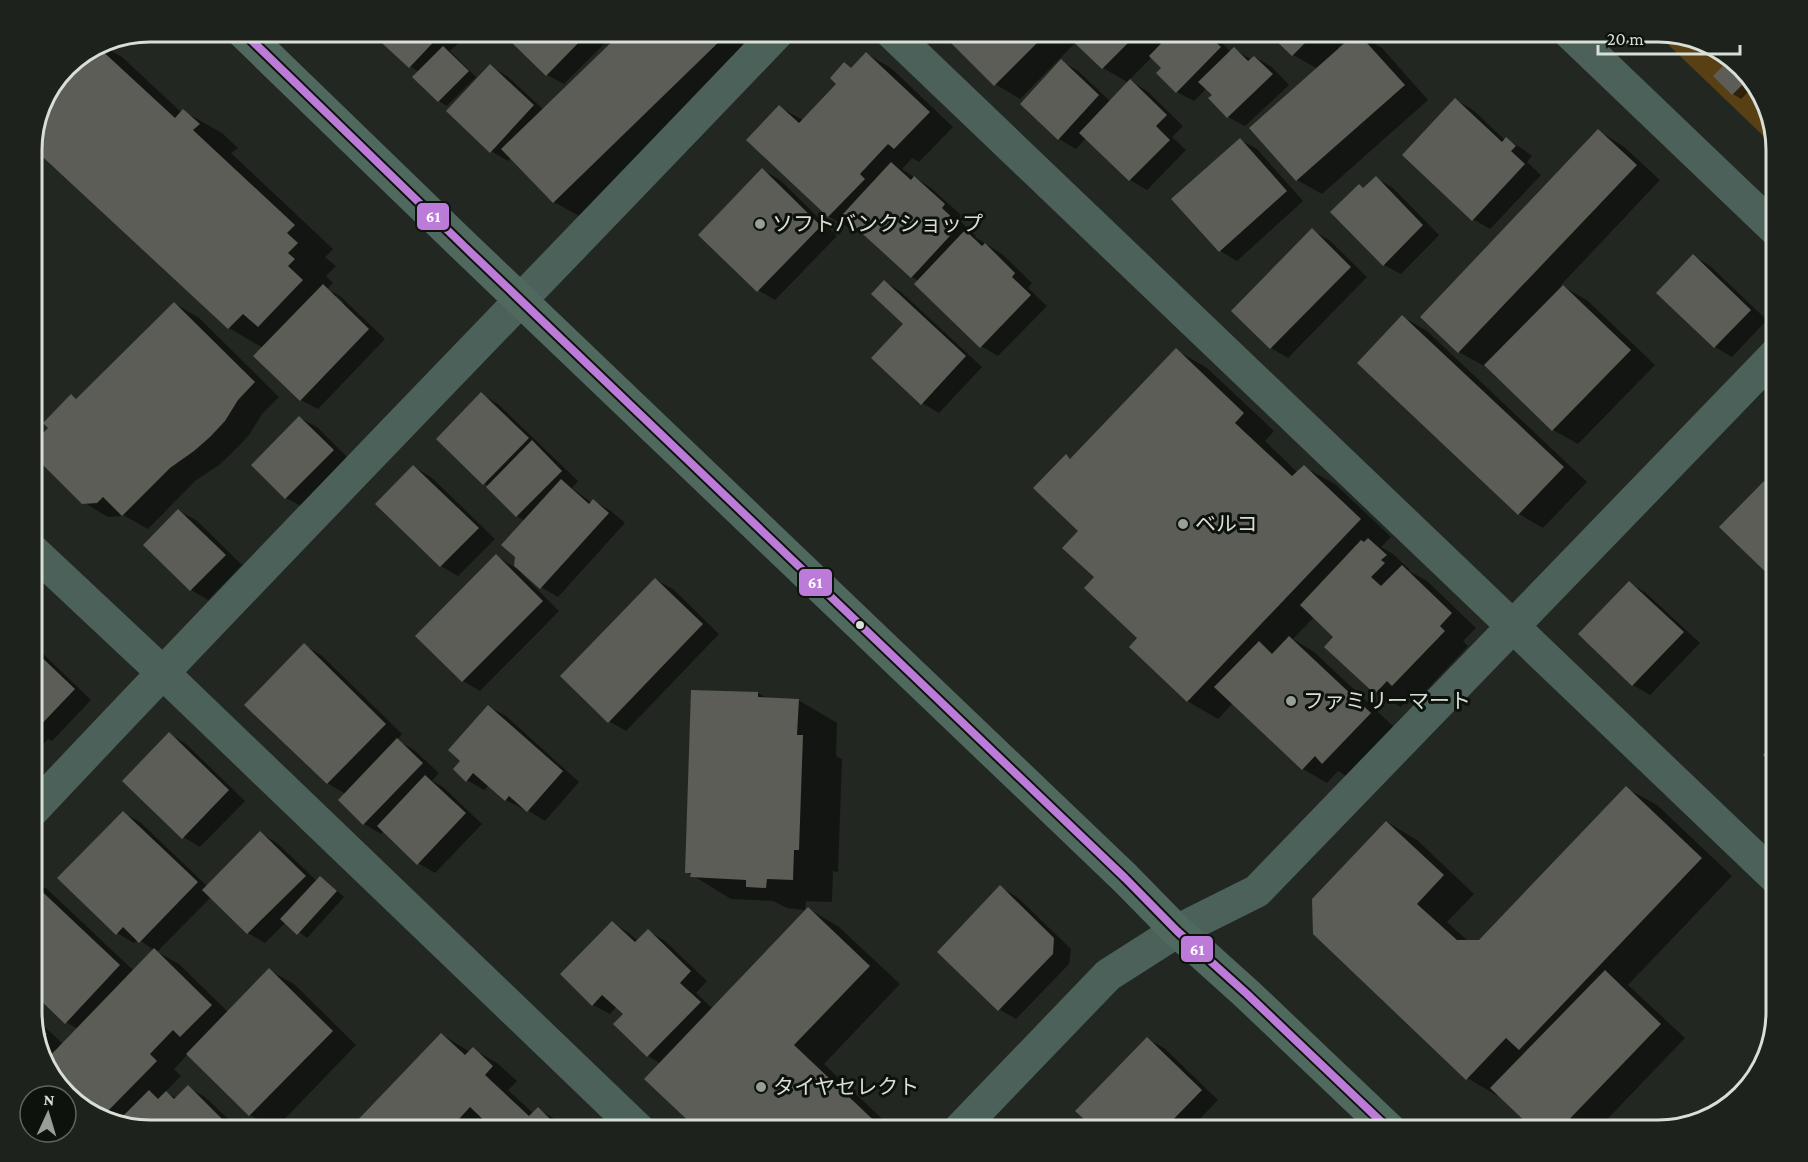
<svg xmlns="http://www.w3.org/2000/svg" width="1808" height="1162" font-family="'Crimson Pro','Noto Sans JP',serif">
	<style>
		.green { fill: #583f14 }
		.shadow { fill: #0007; fill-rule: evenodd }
		.building { fill: #5b5d56 }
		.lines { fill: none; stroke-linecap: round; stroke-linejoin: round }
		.minor { stroke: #4b6159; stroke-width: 33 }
		.highway { stroke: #50695f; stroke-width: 33 }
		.bus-1-casing { stroke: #0e120c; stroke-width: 12 }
		.bus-1 { stroke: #bd7bd9; stroke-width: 8 }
		.poi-dot { fill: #989f97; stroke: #0e120c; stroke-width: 2 }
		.bus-dot { fill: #d8dfd6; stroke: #0e120c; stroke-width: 2 }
		.labels { text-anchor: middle; stroke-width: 6; stroke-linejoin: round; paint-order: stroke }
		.poi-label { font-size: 21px; fill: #d8dfd6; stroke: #0e120c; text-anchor: start }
		.rim { fill: none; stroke: #d8dfd6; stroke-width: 3 }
		.line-badge { stroke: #0e120c; stroke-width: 2 }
		.badge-label { font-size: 16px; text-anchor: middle; font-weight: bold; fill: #fff }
	</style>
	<rect width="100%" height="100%" fill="#222821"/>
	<path class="green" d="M 1655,32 L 1724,51 L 1761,91 L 1776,148 Z"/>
	<path class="shadow" d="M 373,32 L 453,32 L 462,40 L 450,51 L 476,77 L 447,106 L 439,101 L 414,77 L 419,72 L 410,66 Z
		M 509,32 L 616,32 L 564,84 L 547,75 L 506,35 Z
		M 625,32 L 731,32 L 749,50 L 579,216 L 554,202 L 511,158 L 508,161 L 491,151 L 490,66 L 507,76 L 544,110 Z
		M 944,32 L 1205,32 L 1218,39 L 1231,52 L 1234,49 L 1252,60 L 1255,57 L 1272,67 L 1289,85 L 1245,126 L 1228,117 L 1214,95 L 1207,88 L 1194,101 L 1177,92 L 1163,68 L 1152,57 L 1129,80 L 1147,91 L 1183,126 L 1172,137 L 1186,150 L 1147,190 L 1130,180 L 1086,138 L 1076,149 L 1059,139 L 1061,61 L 1078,71 L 1111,102 L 1129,83 L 1103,68 L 1076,42 L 1020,99 L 995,84 Z
		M 1269,32 L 1354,32 L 1339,47 L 1340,49 L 1357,34 L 1382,48 L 1428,100 L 1322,194 L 1297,180 L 1251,128 L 1318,69 L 1293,55 Z
		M 99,44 L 122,57 L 182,113 L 183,111 L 222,133 L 238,148 L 231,153 L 333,249 L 325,257 L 336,266 L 326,276 L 333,283 L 327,289 L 340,296 L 385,339 L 318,409 L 301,400 L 263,348 L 229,328 L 32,145 L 41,104 L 66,66 ZM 336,296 L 336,295 L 344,303 L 340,303 Z
		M 867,54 L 891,68 L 953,127 L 919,162 L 912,158 L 902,169 L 931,188 L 961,215 L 958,219 L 976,236 L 975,237 L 1002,254 L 1032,283 L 1028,288 L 1047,306 L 998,356 L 981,346 L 919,281 L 912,277 L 857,226 L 853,230 L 828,216 L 779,107 L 803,120 Z
		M 1727,65 L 1735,70 L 1753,87 L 1741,99 L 1733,94 L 1715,76 Z
		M 1456,100 L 1473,110 L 1505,140 L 1506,139 L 1523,149 L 1532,156 L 1527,162 L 1541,175 L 1490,229 L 1473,219 Z
		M 1599,131 L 1623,146 L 1660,180 L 1561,285 L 1588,301 L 1655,365 L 1578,444 L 1553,430 L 1486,364 L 1484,366 L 1459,352 L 1422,317 Z
		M 1240,140 L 1257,149 L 1303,201 L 1237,261 L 1220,251 Z
		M 763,170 L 780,180 L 837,236 L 775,300 L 758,290 Z
		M 1376,178 L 1393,188 L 1439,235 L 1401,274 L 1384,265 L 1364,189 Z
		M 1312,230 L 1329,240 L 1367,277 L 1288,358 L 1271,348 L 1233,311 Z
		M 1693,256 L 1710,266 L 1767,320 L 1732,357 L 1715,347 Z
		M 885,282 L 901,292 L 982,367 L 939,413 L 922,403 L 905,324 Z
		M 174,303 L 199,318 L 279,397 L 262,414 L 249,435 L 234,451 L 219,465 L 195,481 L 148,529 L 123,515 L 122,516 L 108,517 L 83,502 L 32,452 L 32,446 L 50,428 L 72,396 L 78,400 Z
		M 1403,317 L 1427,331 L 1587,482 L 1543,528 L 1519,514 Z
		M 1176,350 L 1207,368 L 1274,431 L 1265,441 L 1298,473 L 1304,467 L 1335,484 L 1391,537 L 1381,547 L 1393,554 L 1410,570 L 1409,571 L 1427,581 L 1476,628 L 1463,641 L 1468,646 L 1418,699 L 1411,696 L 1401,707 L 1376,693 L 1335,637 L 1314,617 L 1293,639 L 1314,652 L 1395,728 L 1348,777 L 1338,771 L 1327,783 L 1303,769 L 1233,703 L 1218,719 L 1187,701 L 1096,577 L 1080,531 L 1066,456 L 1072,459 Z
		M 481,394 L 498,404 L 578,481 L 572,488 L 592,503 L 594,501 L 611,511 L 625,523 L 558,597 L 541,587 L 523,572 L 521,573 L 559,611 L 480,691 L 463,681 L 417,636 L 496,556 L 516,568 L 517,556 L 525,521 L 517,516 L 488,486 L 438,439 Z
		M 300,418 L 317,427 L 350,460 L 303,507 L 286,498 Z
		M 414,467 L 431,477 L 495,539 L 458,576 L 441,566 L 377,504 Z
		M 1764,483 L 1776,490 L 1776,580 L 1722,527 Z
		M 179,511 L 196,520 L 242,565 L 208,600 L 191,590 Z
		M 656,580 L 673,589 L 719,634 L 626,731 L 609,721 Z
		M 1629,583 L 1646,593 L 1700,643 L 1650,695 L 1633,685 L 1580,634 Z
		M 32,621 L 38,627 L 32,633 Z
		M 304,645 L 321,655 L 402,734 L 397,740 L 414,750 L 439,773 L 432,781 L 442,786 L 482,824 L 435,873 L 418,863 L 384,831 L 381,834 L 364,824 L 340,800 L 346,794 L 327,783 Z
		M 32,646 L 39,650 L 91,700 L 52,741 L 48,739 L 35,752 L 32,750 Z
		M 758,693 L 768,699 L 798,700 L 837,723 L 836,756 L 842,759 L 838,872 L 833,871 L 832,902 L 806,901 L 805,910 L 787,908 L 773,901 L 731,899 L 687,872 Z
		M 489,707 L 506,716 L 579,782 L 545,821 L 524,808 L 523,809 L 506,800 L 489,785 L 484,790 L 467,780 L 462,760 Z
		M 169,734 L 186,744 L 245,801 L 200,847 L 183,837 Z
		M 32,765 L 42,774 L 32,785 Z
		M 1626,788 L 1657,805 L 1732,876 L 1628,985 L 1685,1038 L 1597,1130 L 1536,1130 L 1499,1095 L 1498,1096 L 1467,1078 L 1387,822 L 1417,840 L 1474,894 L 1447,922 L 1468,941 L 1480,941 Z
		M 123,813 L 140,822 L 207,886 L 260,833 L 277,843 L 317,881 L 320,878 L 328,883 L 344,897 L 307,938 L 286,922 L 265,943 L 248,933 L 211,897 L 157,952 L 179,964 L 228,1012 L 269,970 L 294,984 L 356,1045 L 275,1129 L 250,1115 L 188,1054 L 174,1069 L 181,1076 L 165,1092 L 176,1098 L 188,1087 L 205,1097 L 240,1130 L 150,1130 L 104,1117 L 47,1061 L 45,1064 L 32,1015 L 63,1044 L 78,1029 L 66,1022 L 32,990 L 32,881 L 47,889 L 134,971 L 154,950 L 138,939 L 134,943 L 117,933 Z
		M 1000,887 L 1017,897 L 1071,949 L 1069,964 L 1016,1019 L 999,1009 Z
		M 809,909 L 839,927 L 900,984 L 824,1064 L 894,1130 L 700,1130 L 646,1079 L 661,1064 L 648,1056 L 615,1024 L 625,1014 L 617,1006 L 610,1014 L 593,1005 L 612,923 L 629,933 L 638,941 L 648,931 L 665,941 L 707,981 L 696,993 L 713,1009 Z
		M 441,1034 L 470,1052 L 473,1049 L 497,1063 L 517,1081 L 508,1090 L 534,1114 L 538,1109 L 562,1123 L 570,1130 L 496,1130 L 491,1126 L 486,1130 L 361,1130 L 355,1125 Z
		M 1147,1039 L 1164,1048 L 1218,1100 L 1189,1130 L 1098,1130 L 1078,1111 Z"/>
	<path class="building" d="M 370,32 L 443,32 L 409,68 Z
		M 507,32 L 589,32 L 546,76 L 504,35 Z
		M 622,32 L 722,32 L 726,35 L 553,203 L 501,149 Z
		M 947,32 L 1048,32 L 994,86 L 943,35 Z
		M 1063,32 L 1139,32 L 1102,69 Z
		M 1172,32 L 1205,32 L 1221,47 L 1176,93 L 1156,73 L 1161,68 L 1149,56 Z
		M 1267,32 L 1316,32 L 1292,56 Z
		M 1357,32 L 1405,85 L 1296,181 L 1249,128 Z
		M 97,46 L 175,118 L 183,109 L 200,124 L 193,130 L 295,225 L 287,233 L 298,243 L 288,253 L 295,259 L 288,266 L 303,280 L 258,327 L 243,314 L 228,329 L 32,147 L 41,104 L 66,66 Z
		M 443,46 L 469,71 L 438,102 L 412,77 Z
		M 1234,47 L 1248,61 L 1254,56 L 1273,74 L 1227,118 L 1208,98 L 1212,95 L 1198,82 Z
		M 866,52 L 930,112 L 894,149 L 888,144 L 860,174 L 865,179 L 828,217 L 746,140 L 779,105 L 799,123 L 836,84 L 830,78 L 844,62 L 851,68 Z
		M 1061,59 L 1099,95 L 1058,140 L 1020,104 Z
		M 1726,63 L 1745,82 L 1732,95 L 1713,76 Z
		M 490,64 L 534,105 L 490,153 L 446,111 Z
		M 1130,79 L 1167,115 L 1156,126 L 1170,140 L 1129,181 L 1079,133 Z
		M 1455,98 L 1502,142 L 1506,137 L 1516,146 L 1511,151 L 1525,164 L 1472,221 L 1402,155 Z
		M 1598,129 L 1637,165 L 1458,353 L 1420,317 Z
		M 1240,138 L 1287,191 L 1219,252 L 1171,199 Z
		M 891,162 L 911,180 L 914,176 L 945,204 L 942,208 L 960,225 L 911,278 L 842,215 Z
		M 762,168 L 821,226 L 757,292 L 698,235 Z
		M 1376,176 L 1423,225 L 1383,266 L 1330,212 L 1359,184 L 1363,188 Z
		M 1312,228 L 1351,267 L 1270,349 L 1231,311 Z
		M 965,230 L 982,246 L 985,243 L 1015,273 L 1012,277 L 1031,295 L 980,348 L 914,284 Z
		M 1693,254 L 1751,310 L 1714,348 L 1656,293 Z
		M 884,280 L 966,356 L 921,405 L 871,358 L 903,324 L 871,294 Z
		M 323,284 L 369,329 L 300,401 L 253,356 Z
		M 1563,285 L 1631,350 L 1552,431 L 1484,365 Z
		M 174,302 L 255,382 L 238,400 L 225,421 L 210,437 L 194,451 L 170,468 L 122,516 L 103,497 L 97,503 L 82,504 L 32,454 L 32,444 L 48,428 L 43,423 L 71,394 L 76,399 Z
		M 1402,315 L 1564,467 L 1518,515 L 1357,363 Z
		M 1176,348 L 1244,413 L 1235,423 L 1292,476 L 1304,465 L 1361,519 L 1187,702 L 1129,647 L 1137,638 L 1084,588 L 1094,577 L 1062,548 L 1078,531 L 1033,488 L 1066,454 L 1070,459 Z
		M 481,392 L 529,438 L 483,485 L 436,439 Z
		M 299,416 L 334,450 L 285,499 L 251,465 Z
		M 532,440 L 562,471 L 516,517 L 486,487 Z
		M 413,465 L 479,528 L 440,567 L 375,504 Z
		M 561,479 L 589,504 L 593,499 L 609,513 L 540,589 L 514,566 L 515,557 L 501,545 Z
		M 1764,481 L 1776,493 L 1776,582 L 1719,527 Z
		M 178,509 L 226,555 L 190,591 L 143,545 Z
		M 1368,538 L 1387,555 L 1381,560 L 1385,563 L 1371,577 L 1381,586 L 1402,565 L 1452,613 L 1440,626 L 1445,631 L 1392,686 L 1387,681 L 1375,694 L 1324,647 L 1333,637 L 1300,605 L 1361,540 L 1364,542 Z
		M 496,554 L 543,601 L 462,682 L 415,636 Z
		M 655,578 L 703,624 L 608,723 L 560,676 Z
		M 1629,581 L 1684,632 L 1632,686 L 1578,634 Z
		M 1289,636 L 1371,713 L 1322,764 L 1315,756 L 1302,770 L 1214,687 L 1259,641 L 1272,654 Z
		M 304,643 L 386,724 L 327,784 L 244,705 Z
		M 32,648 L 75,689 L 34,732 L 32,730 Z
		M 691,690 L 758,692 L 758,697 L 799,699 L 797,735 L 803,735 L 799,850 L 794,850 L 793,880 L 767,879 L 766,888 L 746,887 L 746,880 L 690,877 L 691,873 L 685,873 Z
		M 488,705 L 563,771 L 527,812 L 509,796 L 505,801 L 473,773 L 466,782 L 453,769 L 460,761 L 448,750 Z
		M 169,732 L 229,790 L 182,839 L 122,781 Z
		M 397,738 L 423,763 L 363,825 L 338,800 Z
		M 1776,741 L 1776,768 L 1763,755 Z
		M 425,775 L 466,813 L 417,865 L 377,826 Z
		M 1626,786 L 1702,858 L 1519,1050 L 1506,1038 L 1466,1080 L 1313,934 L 1312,899 L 1386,821 L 1444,875 L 1417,904 L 1457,940 L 1479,940 Z
		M 123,811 L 198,882 L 139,943 L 123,927 L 116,935 L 57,878 Z
		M 260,831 L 306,876 L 247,934 L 202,890 Z
		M 320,876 L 337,891 L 297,935 L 280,919 Z
		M 32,882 L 120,965 L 65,1024 L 32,992 Z
		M 1000,885 L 1054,938 L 1053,954 L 998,1011 L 937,952 Z
		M 808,907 L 870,966 L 794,1045 L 884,1130 L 698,1130 L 644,1079 Z
		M 612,921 L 635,942 L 648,929 L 691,971 L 680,983 L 701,1002 L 647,1057 L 613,1024 L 623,1014 L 602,995 L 592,1006 L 560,974 Z
		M 154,948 L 212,1005 L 180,1037 L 173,1030 L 150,1054 L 157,1061 L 103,1116 L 100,1116 L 45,1061 Z
		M 269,968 L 333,1031 L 249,1116 L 186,1054 Z
		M 1605,970 L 1661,1024 L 1559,1130 L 1534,1130 L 1490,1088 Z
		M 32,1020 L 47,1034 L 39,1043 L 35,1031 Z
		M 441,1033 L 465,1055 L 473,1047 L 493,1066 L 485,1075 L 529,1116 L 538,1107 L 556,1125 L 551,1130 L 494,1130 L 470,1107 L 449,1130 L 359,1130 L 353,1125 Z
		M 1147,1037 L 1202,1090 L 1163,1130 L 1096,1130 L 1075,1111 Z
		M 188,1085 L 228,1125 L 222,1130 L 150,1130 L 118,1121 L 149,1090 L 158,1099 L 166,1091 L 174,1099 Z"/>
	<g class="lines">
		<path class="minor" d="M 891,32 L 1776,878
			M 1569,32 L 1776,230
			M 32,550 L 162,672 L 639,1130
			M 32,811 C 278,549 530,292 778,32
			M 959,1130 L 1108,975 L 1177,931 L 1257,891 L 1776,354"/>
		<path class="highway" d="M 243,32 L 466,248 L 1125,878 L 1177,931 L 1247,994 L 1390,1130"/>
		<g class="bus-1-casing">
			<path id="bus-1" d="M 243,32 L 466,248 L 1125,878 L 1177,931 L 1247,994 L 1390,1130"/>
		</g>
		<use href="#bus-1" class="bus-1"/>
	</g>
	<g class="poi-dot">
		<circle cx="760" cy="224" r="6"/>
		<circle cx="1183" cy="524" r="6"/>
		<circle cx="1291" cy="701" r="6"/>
		<circle cx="761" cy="1087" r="6"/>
	</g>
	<circle class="bus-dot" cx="860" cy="625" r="5"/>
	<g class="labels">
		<g class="poi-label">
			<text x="772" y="231">ソフトバンクショップ</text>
			<text x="1195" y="531">ベルコ</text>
			<text x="1303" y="708">ファミリーマート</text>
			<text x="773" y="1094">タイヤセレクト</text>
		</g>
	</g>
	<path d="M0 0H1808V1162H0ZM150 42H1658A108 108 0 0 1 1766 150V1012A108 108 0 0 1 1658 1120H150A108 108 0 0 1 42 1012V150A108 108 0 0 1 150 42Z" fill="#1e221c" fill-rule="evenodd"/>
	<path class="rim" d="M150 42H1658A108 108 0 0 1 1766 150V1012A108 108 0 0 1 1658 1120H150A108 108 0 0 1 42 1012V150A108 108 0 0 1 150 42Z"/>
	<g class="line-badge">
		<rect x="416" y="202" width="34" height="29" rx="6" fill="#bd7bd9"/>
		<rect x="798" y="568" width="35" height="29" rx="6" fill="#bd7bd9"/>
		<rect x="1180" y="935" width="34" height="28" rx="6" fill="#bd7bd9"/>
	</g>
	<g class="badge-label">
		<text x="433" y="222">61</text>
		<text x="815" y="588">61</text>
		<text x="1197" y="955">61</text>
	</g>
	<g transform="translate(48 1114) rotate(4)"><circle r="28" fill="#0e120c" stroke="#5f645d" stroke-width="1.5"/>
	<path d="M0-4.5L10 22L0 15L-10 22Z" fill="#989f97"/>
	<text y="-9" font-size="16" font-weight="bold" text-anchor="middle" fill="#d8dfd6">N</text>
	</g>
	<path d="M1598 45v9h142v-9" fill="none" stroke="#d8dfd6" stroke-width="3"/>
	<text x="1607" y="45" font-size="18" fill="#d8dfd6" stroke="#0e120c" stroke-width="4.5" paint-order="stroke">20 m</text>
</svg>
